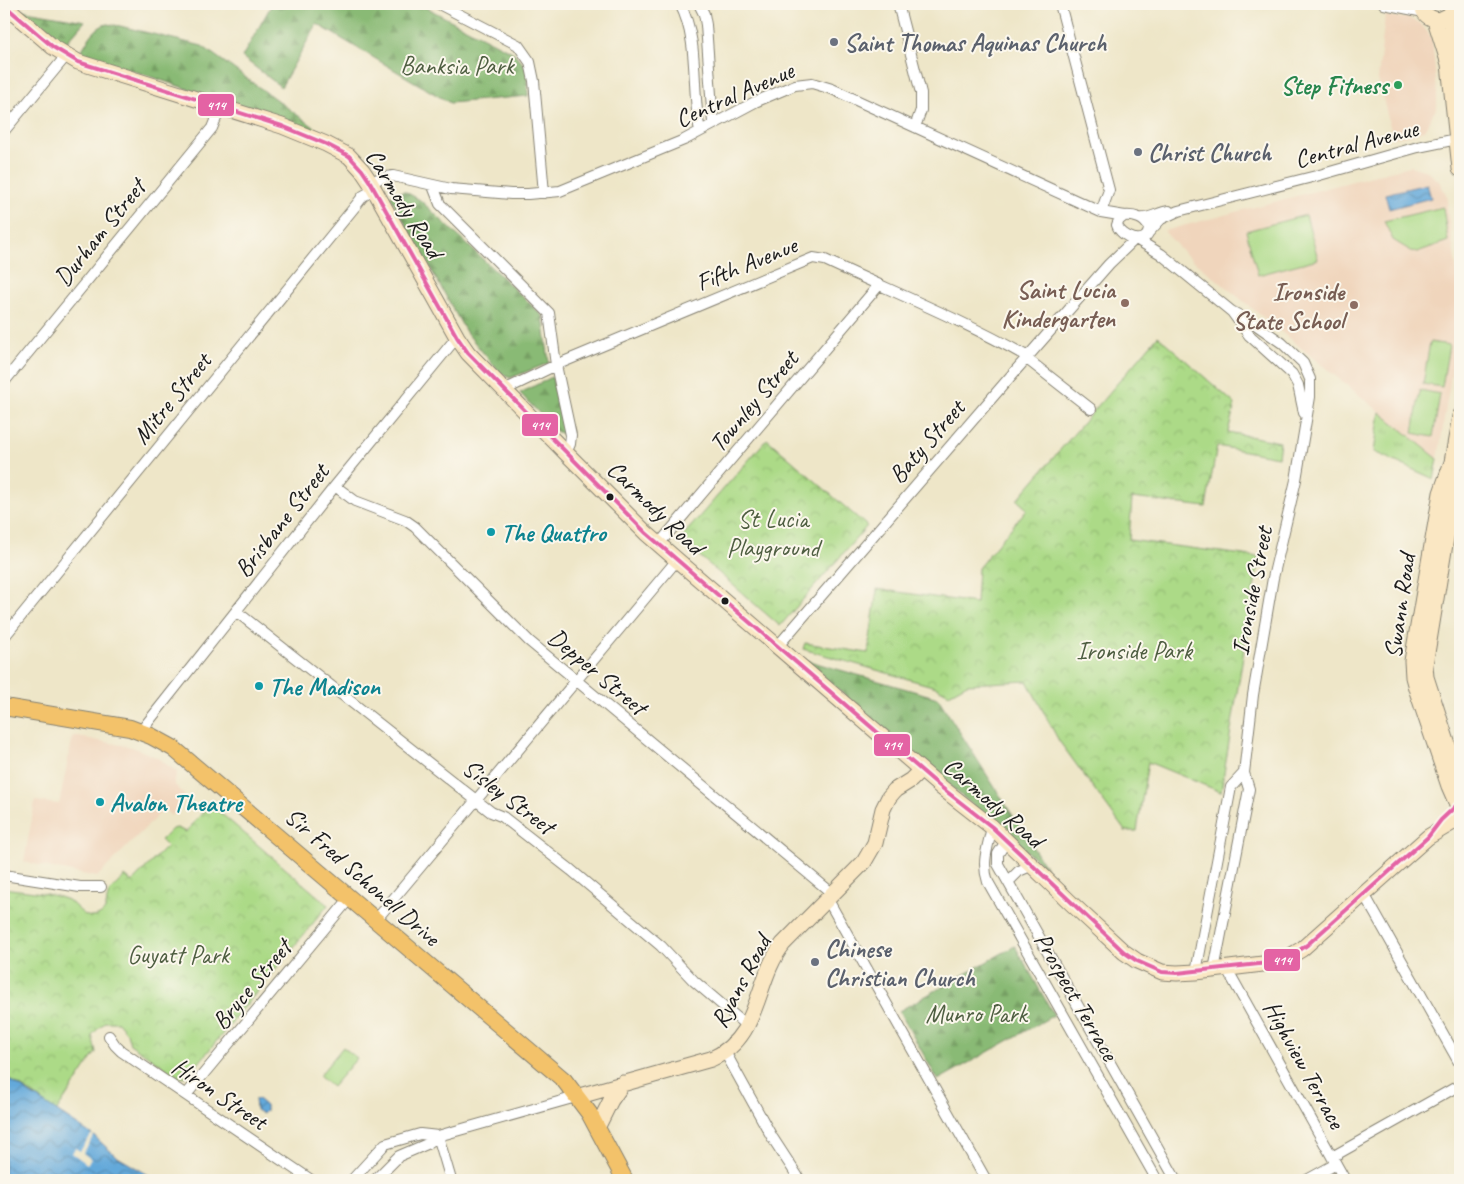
<svg xmlns="http://www.w3.org/2000/svg" width="1464" height="1184" font-family="Caveat,sans-serif">
	<style>
		.built { fill: #f0d5bc }
		.grass { fill: url(#grass-tufts); stroke: #647b52 }
		.forest { fill: url(#forest-firs); stroke: #526b48 }
		.park { fill: url(#park-crowns); stroke: #647b52 }
		.pitch { fill: #acda87; stroke: #647b52 }
		.water { fill: url(#water-waves); stroke: #40627b }
		.pier { fill: #eee6c8 }
		.lines { fill: none; stroke-linecap: round; stroke-linejoin: round }
		.street-casing { stroke: #858172; stroke-width: 12 }
		.secondary-casing { stroke: #858172; stroke-width: 17 }
		.primary-casing { stroke: #858172; stroke-width: 18 }
		.street { stroke: #fff; stroke-width: 10 }
		.secondary { stroke: #fae7c3; stroke-width: 15 }
		.primary { stroke: #f3c26a; stroke-width: 16 }
		.bus-1-casing { stroke: #fbf7ec; stroke-width: 8 }
		.bus-1 { stroke: #e463a4; stroke-width: 4 }
		.worship-dot { fill: #6b7280; stroke: #fbf7ec; stroke-width: 2 }
		.leisure-dot { fill: #2e9e5b; stroke: #fbf7ec; stroke-width: 2 }
		.education-dot { fill: #8d6e63; stroke: #fbf7ec; stroke-width: 2 }
		.bus-dot { fill: #1c1c1c; stroke: #fbf7ec; stroke-width: 2 }
		.culture-dot { fill: #0f9aa8; stroke: #fbf7ec; stroke-width: 2 }
		.labels { text-anchor: middle; stroke-width: 4; stroke-linejoin: round; paint-order: stroke }
		.worship-label { font-size: 25px; font-weight: bold; fill: #5b616d; stroke: #fbf7ec; text-anchor: start }
		.park-label { font-size: 25px; fill: #4e5e41; stroke: #fbf7ec }
		.leisure-label { font-size: 25px; font-weight: bold; fill: #27864d; stroke: #fbf7ec; text-anchor: end }
		.street-label { font-size: 25px; fill: #1c1c1c; stroke: #fbf7ec }
		.education-label { font-size: 25px; font-weight: bold; fill: #785e54; stroke: #fbf7ec; text-anchor: end }
		.culture-label { font-size: 25px; font-weight: bold; fill: #0d838f; stroke: #fbf7ec; text-anchor: start }
		.line-badge { stroke: #fbf7ec; stroke-width: 2 }
		.badge-label { font-size: 14px; text-anchor: middle; font-weight: bold; fill: #fff }
	</style>
	<defs>
		<pattern id="grass-tufts" width="24" height="20" patternUnits="userSpaceOnUse" patternTransform="scale(1.25)"><rect width="24" height="20" fill="#acda87"/><path d="M3 7l-1-3M5 7V3M7 7l1-3M15 17l-1-3M17 17v-4M19 17l1-3" fill="none" stroke="#93ba74"/></pattern>
		<pattern id="forest-firs" width="22" height="20" patternUnits="userSpaceOnUse" patternTransform="scale(1.25)"><rect width="22" height="20" fill="#89ba74"/><path d="M5 1l3.5 6h-7zM16 11l3.5 6h-7z" fill="#769f64"/></pattern>
		<pattern id="park-crowns" width="20" height="18" patternUnits="userSpaceOnUse" patternTransform="scale(1.25)"><rect width="20" height="18" fill="#acda87"/><path d="M2 6a3 3 0 1 1 6 0M12 15a3 3 0 1 1 6 0" fill="none" stroke="#93ba74"/></pattern>
		<pattern id="water-waves" width="16" height="10" patternUnits="userSpaceOnUse" patternTransform="scale(1.25)"><rect width="16" height="10" fill="#64a9da"/><path d="M0 5q4-4 8 0t8 0" fill="none" stroke="#5289b0"/></pattern>
	</defs>
	<rect width="100%" height="100%" fill="#fbf7ec"/>
	<filter id="ink" filterUnits="userSpaceOnUse"><feTurbulence type="fractalNoise" baseFrequency=".02" numOctaves="2"/><feDisplacementMap in="SourceGraphic" scale="10" xChannelSelector="R" yChannelSelector="G"/><feConvolveMatrix kernelMatrix="1 2 1 2 8 2 1 2 1" color-interpolation-filters="sRGB"/></filter>
	<filter id="wash" filterUnits="userSpaceOnUse"><feTurbulence type="fractalNoise" baseFrequency=".0096" numOctaves="4" result="noise"/><feDisplacementMap in="SourceGraphic" scale="20" xChannelSelector="R" yChannelSelector="G"/><feGaussianBlur stdDeviation="1.12" result="paint"/><feColorMatrix in="noise" values="0 0 0 0 0 0 0 0 0 0 0 0 0 0 0 0 0 1.4 0 .05"/><feComposite in="paint" operator="in"/></filter>
	<g filter="url(#wash)">
		<rect width="100%" height="100%" fill="#eee6c8"/>
		<path class="built" d="M 1385,16 L 1407,18 L 1420,23 L 1432,38 L 1437,94 L 1437,107 L 1424,130 L 1412,135 L 1393,138 L 1378,79 Z
			M 1410,166 L 1427,171 L 1439,181 L 1448,198 L 1447,207 L 1460,293 L 1460,317 L 1438,459 L 1184,253 L 1164,231 Z
			M 73,736 L 132,747 L 156,757 L 177,772 L 174,784 L 184,794 L 183,803 L 171,816 L 164,809 L 97,877 L 24,862 L 35,801 L 59,804 Z"/>
		<path class="grass" d="M 1380,412 L 1438,459 L 1434,479 L 1374,452 Z"/>
		<path class="forest" d="M 266,4 L 419,4 L 514,53 L 527,69 L 528,96 L 450,103 L 317,24 L 281,87 L 242,57 L 271,6 Z
			M 20,10 L 85,21 L 64,45 Z
			M 107,24 L 120,26 L 202,46 L 325,135 L 80,53 C 87,42 94,27 107,24 Z
			M 404,191 L 420,200 L 543,316 L 549,363 L 510,378 L 500,373 L 466,332 L 390,196 Z
			M 552,377 L 565,435 L 556,431 L 520,393 Z
			M 802,659 L 938,698 L 1046,868 Z
			M 1015,946 L 1054,1015 L 938,1080 L 899,1011 Z"/>
		<path class="park" d="M 1158,336 L 1235,404 L 1228,432 L 1280,442 L 1278,457 L 1217,446 L 1206,507 L 1132,498 L 1129,540 L 1259,557 L 1221,792 L 1148,762 L 1137,831 L 1125,831 L 1059,741 L 1027,681 L 967,684 L 949,694 L 936,687 L 803,649 L 805,643 L 868,653 L 877,589 L 976,603 L 978,568 L 1027,509 L 1017,500 Z
			M 767,439 L 867,526 L 780,626 L 680,539 Z
			M 210,804 L 328,905 L 188,1076 L 179,1077 L 130,1044 L 127,1033 L 118,1022 L 105,1022 L 92,1035 L 96,1052 L 56,1112 L 30,1092 L 4,1076 L 4,888 C 23,891 46,892 65,899 C 77,903 85,925 101,914 C 109,908 105,901 109,893 C 113,887 120,881 125,876 L 132,882 L 167,846 L 161,840 L 172,829 L 177,828 L 186,832 Z"/>
		<path class="pitch" d="M 1443,207 L 1448,241 L 1417,252 L 1411,251 L 1393,240 L 1384,221 Z
			M 1306,215 L 1318,259 L 1258,275 L 1246,231 Z
			M 1430,342 L 1449,345 L 1442,387 L 1423,384 Z
			M 1420,390 L 1440,394 L 1433,437 L 1413,433 Z
			M 343,1047 L 357,1058 L 332,1087 L 319,1076 Z"/>
		<path class="water" d="M 1427,184 L 1431,198 L 1389,209 L 1385,194 Z
			M 4,1076 L 94,1136 L 116,1156 L 157,1180 L 4,1180 Z
			M 255,1099 L 258,1099 L 266,1106 L 266,1111 L 263,1114 L 256,1110 Z"/>
		<path class="pier" d="M 92,1134 L 94,1136 L 83,1153 L 91,1159 L 87,1164 L 72,1153 L 75,1148 L 80,1151 Z"/>
	</g>
	<g filter="url(#ink)">
		<g class="lines">
			<g class="street-casing">
				<path id="street" d="M 439,4 L 518,45 L 530,62 L 534,81 L 544,193
					M 680,4 C 700,42 691,89 700,131
					M 699,4 L 704,14 L 706,25 L 713,123
					M 898,4 L 921,93 L 921,110 L 915,127
					M 1060,4 L 1109,190 L 1101,212
					M 1384,4 L 1424,12
					M 4,131 L 66,56
					M 370,182 L 381,178 L 393,176 L 451,189 L 511,194 L 528,194 L 560,191 L 684,140 L 755,102 L 795,85 L 812,83 L 832,89 L 1101,212 L 1125,216
					M 433,186 L 440,204 L 549,313 L 556,365 L 571,435 L 570,444 L 566,453
					M 1124,216 C 1134,215 1145,218 1149,228 C 1148,248 1121,238 1117,225 L 1119,220 Z
					M 1139,218 C 1150,220 1158,212 1169,211
					M 1148,233 L 1161,219 L 1178,211 L 1316,176 L 1418,147 L 1457,139
					M 1136,239 L 1161,254 L 1231,311 L 1255,324 L 1282,343 L 1303,363 L 1310,379 L 1310,397 L 1296,480 L 1273,578 L 1253,695 L 1244,773 L 1249,789 L 1214,970
					M 1232,312 L 1249,335 L 1292,374 L 1298,385 L 1304,413
					M 1027,359 L 1091,409
					M 4,382 L 212,128 L 221,106
					M 504,390 L 556,365 L 813,258 L 825,260 C 893,292 963,320 1028,357
					M 335,486 L 355,501 L 405,520 L 415,527 L 529,641 L 833,894
					M 659,544 L 879,285
					M 237,612 L 491,812 L 503,817 L 571,870 L 661,946 L 694,981 L 747,1026
					M 4,637 L 357,204 L 363,196 L 374,190
					M 777,647 L 1016,370 L 1109,264 L 1135,239
					M 141,731 L 335,486 L 457,337
					M 992,827 C 988,847 981,862 988,882 L 1157,1180
					M 1007,840 L 998,854 L 998,864 L 1176,1180
					M 4,875 L 80,887 L 101,887
					M 1008,882 L 1019,871 L 1033,865
					M 1364,894 L 1460,1064
					M 828,900 L 986,1180
					M 375,921 L 677,560
					M 1227,969 L 1345,1180
					M 1196,972 L 1231,787 L 1244,773
					M 109,1036 L 115,1045 L 121,1051 L 311,1180
					M 725,1052 L 772,1137 L 800,1180
					M 186,1095 L 349,899
					M 438,1136 L 451,1180
					M 1332,1157 L 1460,1085
					M 352,1180 L 385,1144 L 420,1134 L 438,1136
					M 375,1180 L 399,1156 L 427,1144 L 438,1136 L 576,1097
					M 1307,1180 L 1336,1164"/>
			</g>
			<g class="secondary-casing">
				<path id="secondary" d="M 1422,4 C 1423,14 1429,19 1439,20 L 1450,15 L 1454,4
					M 4,5 L 53,47 L 78,62 L 282,126 L 326,144 L 349,156 L 362,170 L 370,182 L 457,337 L 468,353 L 566,453 L 646,533 L 677,560 L 942,788 L 992,827 L 1072,904 L 1124,952 L 1137,961 L 1162,972 L 1177,973 L 1196,972 L 1271,963 L 1287,958 L 1302,949 L 1428,837 L 1460,818
					M 1435,20 L 1449,64 L 1460,169
					M 1450,60 C 1454,45 1455,30 1450,15
					M 1460,416 L 1452,462 L 1441,493 L 1412,661 L 1413,677 L 1416,688 L 1449,786 L 1460,811
					M 1453,466 L 1453,496 L 1425,665 L 1426,677 L 1460,782
					M 576,1097 L 711,1059 C 761,1038 754,981 783,944 L 864,862 L 875,843 L 883,809 L 889,797 L 895,790 L 911,780 L 921,770
					M 597,1128 L 611,1100 L 623,1083"/>
			</g>
			<g class="primary-casing">
				<path id="primary" d="M 4,707 L 130,728 L 151,736 L 173,748 L 564,1080 L 589,1113 L 625,1180"/>
			</g>
			<use href="#street" class="street"/>
			<use href="#secondary" class="secondary"/>
			<use href="#primary" class="primary"/>
			<g class="bus-1-casing">
				<path id="bus-1" d="M 4,5 L 53,47 L 78,62 L 282,126 L 326,144 L 349,156 L 362,170 L 370,182 L 457,337 L 468,353 L 646,533 L 942,788 L 992,827 L 1124,952 L 1137,961 L 1162,972 L 1177,973 L 1277,962 L 1291,956 L 1307,945 L 1428,837 L 1441,820 L 1457,805 L 1460,806"/>
			</g>
			<use href="#bus-1" class="bus-1"/>
		</g>
	</g>
	<g class="worship-dot">
		<circle cx="834" cy="42" r="5"/>
		<circle cx="1138" cy="152" r="5"/>
		<circle cx="815" cy="962" r="5"/>
	</g>
	<circle class="leisure-dot" cx="1398" cy="85" r="5"/>
	<g class="education-dot">
		<circle cx="1125" cy="303" r="5"/>
		<circle cx="1354" cy="305" r="5"/>
	</g>
	<g class="bus-dot">
		<circle cx="610" cy="497" r="4.5"/>
		<circle cx="725" cy="601" r="4.5"/>
	</g>
	<g class="culture-dot">
		<circle cx="491" cy="532" r="5"/>
		<circle cx="259" cy="686" r="5"/>
		<circle cx="100" cy="802" r="5"/>
	</g>
	<g class="labels">
		<g class="worship-label">
			<text x="844" y="51">Saint Thomas Aquinas Church</text>
			<text x="1148" y="161">Christ Church</text>
			<text x="825" y="957">Chinese<tspan x="825" dy="29">Christian Church</tspan></text>
		</g>
		<g class="park-label">
			<text x="457" y="74">Banksia Park</text>
			<text x="773" y="527">St Lucia<tspan x="773" dy="29">Playground</tspan></text>
			<text x="1134" y="659">Ironside Park</text>
			<text x="178" y="963">Guyatt Park</text>
			<text x="976" y="1022">Munro Park</text>
		</g>
		<g class="leisure-label">
			<text x="1388" y="94">Step Fitness</text>
		</g>
		<g class="street-label">
			<text transform="translate(734 94) rotate(-24)" y="9">Central Avenue</text>
			<text transform="translate(1356 143) rotate(-15)" y="9">Central Avenue</text>
			<text transform="translate(405 203) rotate(58)" y="9">Carmody Road</text>
			<text transform="translate(99 232) rotate(-51)" y="9">Durham Street</text>
			<text transform="translate(746 263) rotate(-22)" y="9">Fifth Avenue</text>
			<text transform="translate(171 398) rotate(-51)" y="9">Mitre Street</text>
			<text transform="translate(753 401) rotate(-50)" y="9">Townley Street</text>
			<text transform="translate(926 441) rotate(-49)" y="9">Baty Street</text>
			<text transform="translate(656 507) rotate(44)" y="9">Carmody Road</text>
			<text transform="translate(281 520) rotate(-52)" y="9">Brisbane Street</text>
			<text transform="translate(1251 591) rotate(-79)" y="9">Ironside Street</text>
			<text transform="translate(1399 606) rotate(-82)" y="9">Swann Road</text>
			<text transform="translate(598 671) rotate(40)" y="9">Depper Street</text>
			<text transform="translate(509 796) rotate(37)" y="9">Sisley Street</text>
			<text transform="translate(994 802) rotate(41)" y="9">Carmody Road</text>
			<text transform="translate(363 876) rotate(41)" y="9">Sir Fred Schonell Drive</text>
			<text transform="translate(740 981) rotate(-62)" y="9">Ryans Road</text>
			<text transform="translate(251 984) rotate(-50)" y="9">Bryce Street</text>
			<text transform="translate(1077 996) rotate(60)" y="9">Prospect Terrace</text>
			<text transform="translate(1305 1064) rotate(61)" y="9">Highview Terrace</text>
			<text transform="translate(220 1093) rotate(34)" y="9">Hiron Street</text>
		</g>
		<g class="education-label">
			<text x="1115" y="298">Saint Lucia<tspan x="1115" dy="29">Kindergarten</tspan></text>
			<text x="1344" y="300">Ironside<tspan x="1344" dy="29">State School</tspan></text>
		</g>
		<g class="culture-label">
			<text x="501" y="541">The Quattro</text>
			<text x="269" y="695">The Madison</text>
			<text x="110" y="811">Avalon Theatre</text>
		</g>
	</g>
	<g class="line-badge">
		<rect x="197" y="93" width="38" height="24" rx="5" fill="#e463a4"/>
		<rect x="521" y="413" width="38" height="24" rx="5" fill="#e463a4"/>
		<rect x="873" y="733" width="38" height="24" rx="5" fill="#e463a4"/>
		<rect x="1263" y="948" width="38" height="24" rx="5" fill="#e463a4"/>
	</g>
	<g class="badge-label">
		<text x="216" y="110">414</text>
		<text x="540" y="430">414</text>
		<text x="892" y="750">414</text>
		<text x="1282" y="965">414</text>
	</g>
	<rect width="1464" height="1184" fill="none" stroke="#fbf7ec" stroke-width="20"/>
</svg>
